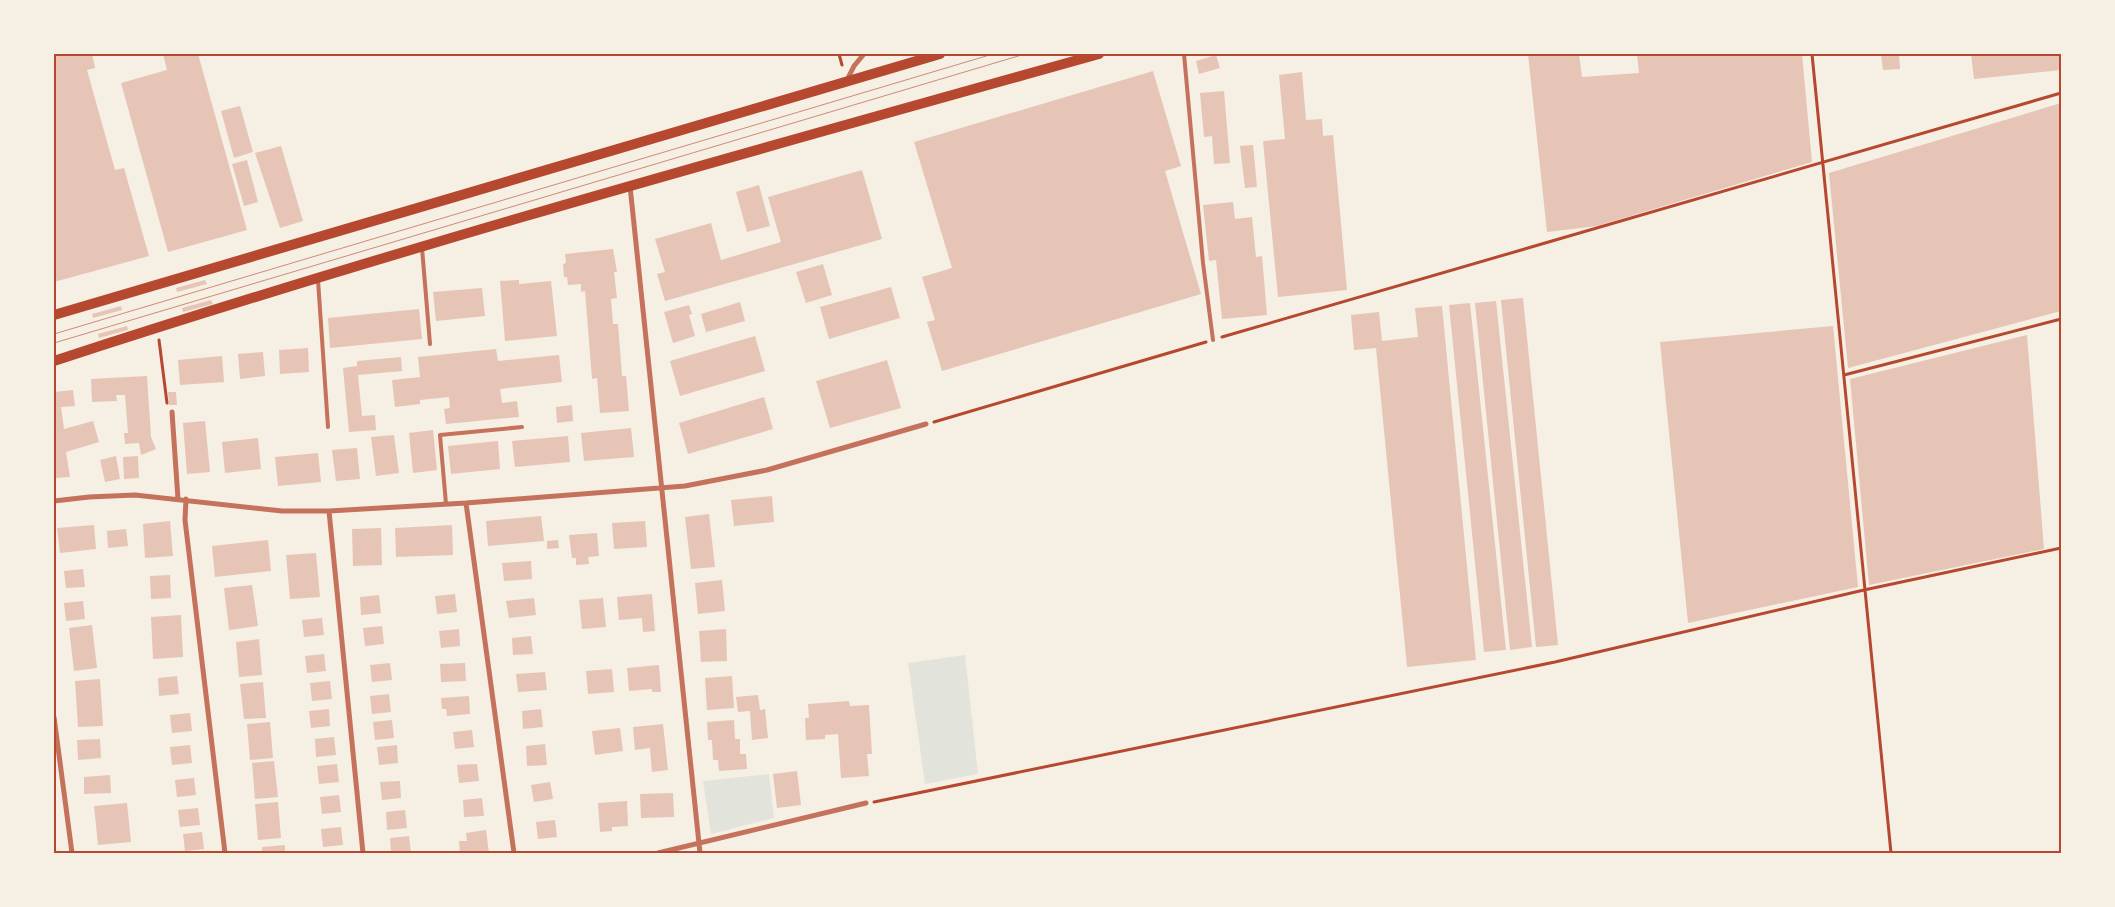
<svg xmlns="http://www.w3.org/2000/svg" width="2115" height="907" font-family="Montserrat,sans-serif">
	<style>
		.green { fill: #e2e4dc }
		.building { fill: #e6c5b7 }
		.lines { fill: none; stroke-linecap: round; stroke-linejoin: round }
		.path { stroke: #b5482f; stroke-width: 3 }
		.service { stroke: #c5725c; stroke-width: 4 }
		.minor { stroke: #c5725c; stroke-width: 5 }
		.secondary { stroke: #b5482f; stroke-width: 10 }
		.tram { stroke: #cf8b77; stroke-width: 1 }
		.neatline { fill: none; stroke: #b5482f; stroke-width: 2 }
	</style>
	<rect width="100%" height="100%" fill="#f6efe4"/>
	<path class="green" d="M 965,655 L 978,774 L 925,784 L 908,663 Z
		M 769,774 L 774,818 L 711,834 L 703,781 Z"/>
	<path class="building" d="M 54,54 L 92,54 L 95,68 L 87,70 L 115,170 L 124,168 L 149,256 L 54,282 Z
		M 163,54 L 198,54 L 247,230 L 168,252 L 121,83 L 167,70 Z
		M 1528,54 L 1579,54 L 1582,77 L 1639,73 L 1637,54 L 1802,54 L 1812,162 L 1597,226 L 1547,232 Z
		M 1881,54 L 1899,54 L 1900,69 L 1883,70 Z
		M 1971,54 L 2061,54 L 2061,70 L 1974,79 Z
		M 1216,55 L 1220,68 L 1199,74 L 1196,61 Z
		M 1153,71 L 1181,166 L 1165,171 L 1201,294 L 942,371 L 927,322 L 935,320 L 922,277 L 952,268 L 914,142 Z
		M 1302,72 L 1306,120 L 1322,119 L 1323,136 L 1333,135 L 1347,290 L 1278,297 L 1263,141 L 1285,139 L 1279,75 Z
		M 1224,91 L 1230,163 L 1214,164 L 1212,136 L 1204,137 L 1200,93 Z
		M 2061,103 L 2061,311 L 1848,368 L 1829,173 Z
		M 240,106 L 253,152 L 234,158 L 221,111 Z
		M 1253,145 L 1257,187 L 1245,188 L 1240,146 Z
		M 281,146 L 303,221 L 280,228 L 255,153 Z
		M 247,160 L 258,202 L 244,206 L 232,164 Z
		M 862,170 L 882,239 L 665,301 L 657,274 L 665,272 L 655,239 L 711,223 L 721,260 L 781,242 L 768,197 Z
		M 759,185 L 770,226 L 747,232 L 736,192 Z
		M 1233,202 L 1235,219 L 1252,217 L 1256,257 L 1262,256 L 1267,315 L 1222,319 L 1216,260 L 1209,261 L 1203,205 Z
		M 613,249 L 617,272 L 614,272 L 617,298 L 611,299 L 613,324 L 618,324 L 622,376 L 626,376 L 629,411 L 600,413 L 597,378 L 592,379 L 585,291 L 581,292 L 581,284 L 568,285 L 567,277 L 564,277 L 563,264 L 566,263 L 565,254 Z
		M 823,264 L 832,295 L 806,303 L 796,272 Z
		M 205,280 L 207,284 L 177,292 L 176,288 Z
		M 519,280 L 519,284 L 551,281 L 557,336 L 505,341 L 500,281 Z
		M 891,287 L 900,318 L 829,339 L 820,307 Z
		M 482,288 L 485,316 L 436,321 L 433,292 Z
		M 1523,298 L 1558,645 L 1536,647 L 1501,300 Z
		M 211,300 L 213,304 L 183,312 L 182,308 Z
		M 1496,301 L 1532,647 L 1510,650 L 1475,303 Z
		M 740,302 L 745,321 L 706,332 L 701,314 Z
		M 1470,303 L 1506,650 L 1484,652 L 1449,305 Z
		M 689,305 L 692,314 L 689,315 L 695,336 L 673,343 L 664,312 Z
		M 121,306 L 122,310 L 93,318 L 92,314 Z
		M 1442,306 L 1476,660 L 1407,667 L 1376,348 L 1354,350 L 1351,315 L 1379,312 L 1382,341 L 1418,337 L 1415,308 Z
		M 419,309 L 422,339 L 330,348 L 328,318 Z
		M 127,326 L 128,330 L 99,338 L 98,334 Z
		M 1833,326 L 1858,587 L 1688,623 L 1660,342 Z
		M 2027,335 L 2044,549 L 1869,585 L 1850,379 Z
		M 755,336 L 765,371 L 680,396 L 670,361 Z
		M 308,348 L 309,372 L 280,374 L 279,350 Z
		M 496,349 L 498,361 L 559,355 L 562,382 L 500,389 L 502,403 L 517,401 L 519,417 L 446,424 L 444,409 L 450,408 L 449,397 L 420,400 L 420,404 L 395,407 L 392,380 L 420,377 L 418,357 Z
		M 263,352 L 265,376 L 240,379 L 238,354 Z
		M 222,356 L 224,382 L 180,385 L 178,360 Z
		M 401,357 L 402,371 L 358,375 L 362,416 L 375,415 L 376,430 L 349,432 L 343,368 L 357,366 L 357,361 Z
		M 887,360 L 901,408 L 830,428 L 816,381 Z
		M 147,376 L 151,437 L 156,449 L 141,455 L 139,443 L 125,444 L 124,433 L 128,433 L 125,395 L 116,395 L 117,401 L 92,402 L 91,379 Z
		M 73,390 L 75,406 L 61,407 L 64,429 L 93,421 L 99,442 L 66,452 L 70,477 L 54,478 L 54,392 Z
		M 168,392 L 176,392 L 177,405 L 169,405 Z
		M 764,397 L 773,429 L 688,454 L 679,423 Z
		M 572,405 L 573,421 L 557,423 L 556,407 Z
		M 205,421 L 210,472 L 187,474 L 183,423 Z
		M 631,428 L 634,457 L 584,461 L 581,433 Z
		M 433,430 L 437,470 L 413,473 L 409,433 Z
		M 394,435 L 399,473 L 376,476 L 371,437 Z
		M 568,436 L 570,462 L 515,467 L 512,441 Z
		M 258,438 L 261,469 L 225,473 L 222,442 Z
		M 498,441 L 500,469 L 451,474 L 448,446 Z
		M 357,448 L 360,479 L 336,481 L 332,450 Z
		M 318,453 L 321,482 L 278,486 L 275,457 Z
		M 116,456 L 120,479 L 105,482 L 100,460 Z
		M 138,456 L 139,478 L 124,479 L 123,457 Z
		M 772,496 L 774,522 L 734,526 L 731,500 Z
		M 709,514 L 715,567 L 691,569 L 685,517 Z
		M 541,516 L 544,541 L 488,546 L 486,521 Z
		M 170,521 L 173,556 L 145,558 L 143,524 Z
		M 645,521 L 647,547 L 614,549 L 612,523 Z
		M 94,525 L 96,549 L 60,553 L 57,528 Z
		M 452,525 L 453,555 L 396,557 L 395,528 Z
		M 381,528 L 382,565 L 353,566 L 352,529 Z
		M 126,529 L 128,546 L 108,548 L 107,531 Z
		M 597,533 L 599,556 L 588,557 L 589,564 L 576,565 L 576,558 L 572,558 L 569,535 Z
		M 268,540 L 271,571 L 215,577 L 212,546 Z
		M 558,540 L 559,548 L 547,549 L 547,541 Z
		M 316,553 L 320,597 L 290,599 L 286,555 Z
		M 531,561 L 532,579 L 504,581 L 502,563 Z
		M 83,569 L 85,587 L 66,588 L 64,571 Z
		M 170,575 L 171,598 L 151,599 L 150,576 Z
		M 722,580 L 725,611 L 698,614 L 695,583 Z
		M 252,585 L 258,626 L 229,630 L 224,588 Z
		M 455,594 L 457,612 L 437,614 L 435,596 Z
		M 652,594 L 655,631 L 643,632 L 642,618 L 619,620 L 617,597 Z
		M 379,595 L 381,613 L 361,615 L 360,597 Z
		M 534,598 L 536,615 L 509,618 L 506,601 Z
		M 603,598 L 606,627 L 582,629 L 579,600 Z
		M 83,601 L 85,619 L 66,621 L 64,603 Z
		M 181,615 L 183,657 L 153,659 L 151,617 Z
		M 322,618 L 324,635 L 304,637 L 302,620 Z
		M 92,625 L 97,668 L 74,671 L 69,628 Z
		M 382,626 L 384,644 L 365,646 L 363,628 Z
		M 459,629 L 460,646 L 441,648 L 439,631 Z
		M 726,629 L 727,661 L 701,662 L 699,631 Z
		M 531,636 L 533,654 L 513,655 L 512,638 Z
		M 259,639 L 262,675 L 239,677 L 236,642 Z
		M 324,654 L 326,671 L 307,673 L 305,656 Z
		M 390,663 L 392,680 L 372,682 L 370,665 Z
		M 465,663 L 466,681 L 441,682 L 440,664 Z
		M 659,665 L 661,692 L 652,692 L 652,689 L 629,691 L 627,668 Z
		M 612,669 L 614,692 L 588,694 L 586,671 Z
		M 545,672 L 547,690 L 518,692 L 516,674 Z
		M 177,676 L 179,694 L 159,696 L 158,678 Z
		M 732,676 L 734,708 L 707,710 L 705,678 Z
		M 100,679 L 103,726 L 78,727 L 75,681 Z
		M 330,681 L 332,699 L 312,701 L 310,683 Z
		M 263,682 L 266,718 L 244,719 L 240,684 Z
		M 389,694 L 391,712 L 372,714 L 370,696 Z
		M 758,695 L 760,710 L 765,709 L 768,738 L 752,740 L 750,711 L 738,712 L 736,697 Z
		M 469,696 L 470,714 L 447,716 L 446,709 L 442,709 L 441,698 Z
		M 849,701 L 850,706 L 869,705 L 872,754 L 867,754 L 869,776 L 841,778 L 838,734 L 825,735 L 825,739 L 806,740 L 805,718 L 809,718 L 808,704 Z
		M 329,709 L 330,726 L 311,728 L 309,711 Z
		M 541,709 L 543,727 L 523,729 L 522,711 Z
		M 190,713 L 192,731 L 172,733 L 170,715 Z
		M 392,720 L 394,738 L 375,740 L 373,722 Z
		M 734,720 L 735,739 L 740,739 L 740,754 L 746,754 L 747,769 L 719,771 L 718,760 L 713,760 L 712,740 L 708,740 L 707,722 Z
		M 270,722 L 273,758 L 250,760 L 247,724 Z
		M 663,724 L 668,770 L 652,772 L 650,748 L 635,750 L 633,727 Z
		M 620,728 L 623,751 L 595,755 L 592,731 Z
		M 472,730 L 474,747 L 455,749 L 453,732 Z
		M 334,737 L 336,755 L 316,757 L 315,739 Z
		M 100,739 L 101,758 L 78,760 L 77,740 Z
		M 545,744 L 547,765 L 527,766 L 526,746 Z
		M 190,745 L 192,763 L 172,765 L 170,747 Z
		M 397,745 L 398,763 L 379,765 L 377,747 Z
		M 274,761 L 278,797 L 255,799 L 252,763 Z
		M 337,764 L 339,782 L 319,784 L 317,766 Z
		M 477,764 L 479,781 L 459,783 L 457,765 Z
		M 797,771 L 801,805 L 777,808 L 773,774 Z
		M 110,775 L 111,793 L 84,794 L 84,777 Z
		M 194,778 L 196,795 L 177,797 L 175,780 Z
		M 400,781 L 401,798 L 382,800 L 380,782 Z
		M 550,782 L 553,799 L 534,802 L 531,785 Z
		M 673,793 L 674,817 L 641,818 L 640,794 Z
		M 339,795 L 341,812 L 322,814 L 320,797 Z
		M 482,798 L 484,816 L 464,817 L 463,800 Z
		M 627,801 L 628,826 L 612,827 L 612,831 L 600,832 L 598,803 Z
		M 278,802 L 281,838 L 258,840 L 255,804 Z
		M 127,803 L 131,842 L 98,845 L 94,806 Z
		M 198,808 L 200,825 L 180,827 L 178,810 Z
		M 405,810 L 407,828 L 387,830 L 386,812 Z
		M 555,820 L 557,837 L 538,839 L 536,822 Z
		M 341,827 L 343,845 L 323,847 L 321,829 Z
		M 486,830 L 489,853 L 460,853 L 459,841 L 467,841 L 466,833 Z
		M 202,832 L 204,849 L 185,851 L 183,834 Z
		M 409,836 L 411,853 L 391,853 L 390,838 Z
		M 285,845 L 285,853 L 262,853 L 262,847 Z"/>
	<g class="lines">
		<path class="path" d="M 839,54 L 842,65
			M 1812,54 L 1891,853
			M 1222,337 L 2061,93
			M 159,340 L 167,403
			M 1844,375 L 2061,319
			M 934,422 L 1206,342
			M 874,802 L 1555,662 L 1864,590 L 2061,548"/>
		<path class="service" d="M 1184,54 L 1203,263 L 1213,340
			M 422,248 L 430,344
			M 318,280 L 328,427
			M 446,504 L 440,435 L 522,427"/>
		<path class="minor" d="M 847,80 L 854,66 L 864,54
			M 630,186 L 700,853
			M 172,412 L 178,499
			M 186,499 L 185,520 L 225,853
			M 54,501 L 89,497 L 135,495 L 282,511 L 329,511 L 466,503 L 685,486 L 767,470 L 926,424
			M 466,503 L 514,853
			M 329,511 L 363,853
			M 54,717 L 72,853
			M 658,853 L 866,803"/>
		<path class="secondary" d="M 54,315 L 940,54
			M 54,361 C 399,248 749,152 1099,54"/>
		<path class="tram" d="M 54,334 L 993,54
			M 54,343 L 1025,54"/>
	</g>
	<rect width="2115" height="907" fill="none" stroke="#f6efe4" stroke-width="110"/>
	<rect x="55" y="55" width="2005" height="797" class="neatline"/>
</svg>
